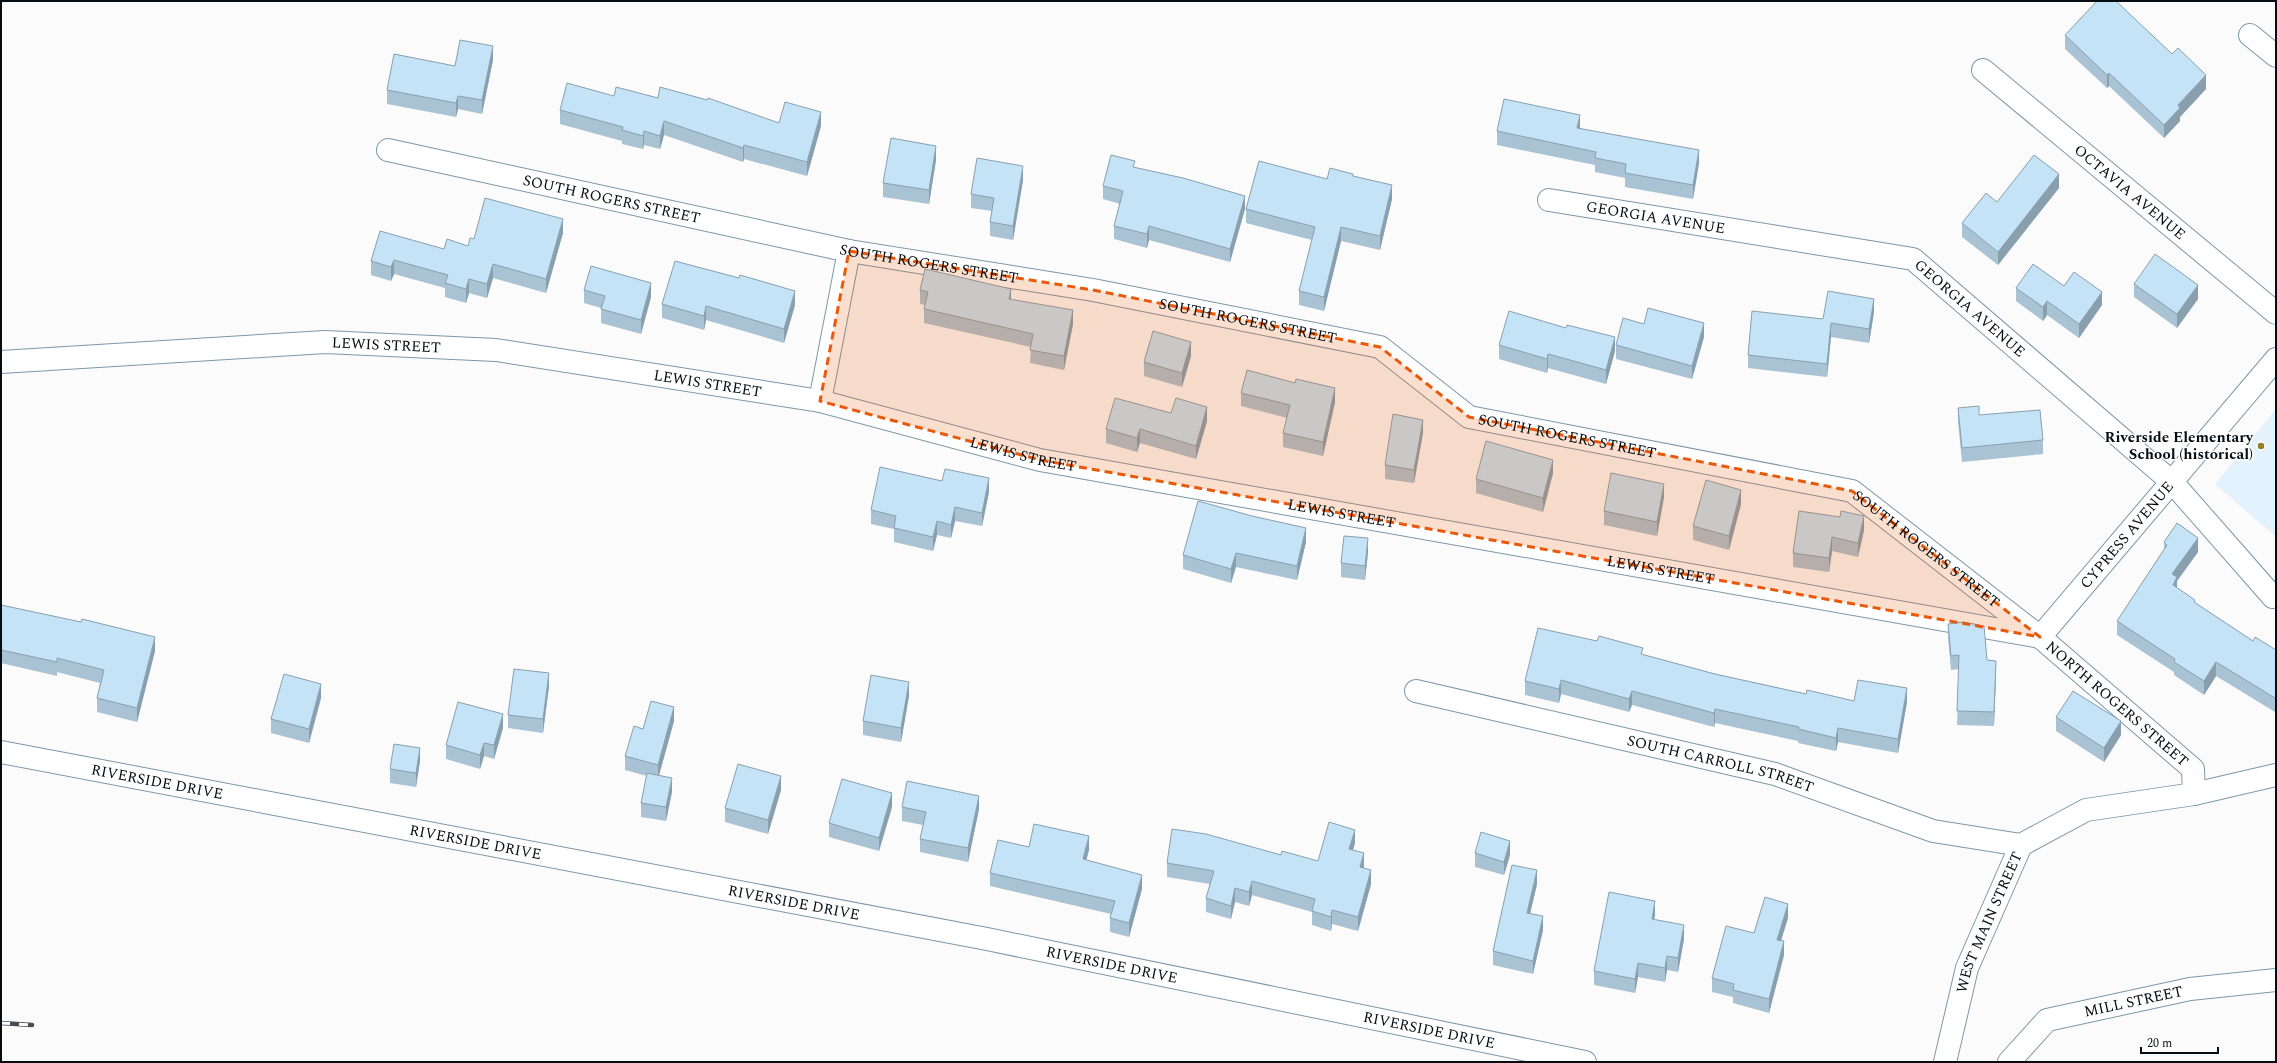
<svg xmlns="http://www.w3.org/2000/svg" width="2277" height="1063" font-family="Spectral,serif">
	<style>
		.built { fill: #e3f2fc }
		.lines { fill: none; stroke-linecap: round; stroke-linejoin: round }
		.minor-casing { stroke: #7b98aa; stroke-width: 24 }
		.tertiary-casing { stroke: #7b98aa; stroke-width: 24 }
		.minor { stroke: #fff; stroke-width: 22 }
		.tertiary { stroke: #fff; stroke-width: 22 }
		.rail-casing { stroke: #474d51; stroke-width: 4.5 }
		.rail { stroke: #fff; stroke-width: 3; stroke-dasharray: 9; stroke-linecap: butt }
		.wall { fill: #a9c3d4 }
		.shaded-wall { fill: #899fad }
		.building { fill: #c4e3f7; stroke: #899fad }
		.marked { fill: #e8590c; fill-opacity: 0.2; stroke: #e8590c; stroke-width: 3; stroke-dasharray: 8 5; stroke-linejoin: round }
		.poi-dot { fill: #907e24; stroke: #fff; stroke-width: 1.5 }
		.labels { text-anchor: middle; stroke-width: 3; stroke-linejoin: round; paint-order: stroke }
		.street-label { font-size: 15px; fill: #040d13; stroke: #fff }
		.poi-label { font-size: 15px; font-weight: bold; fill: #040d13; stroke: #fff; text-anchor: end }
	</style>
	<rect width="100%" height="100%" fill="#fbfbfb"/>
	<path class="built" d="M 2276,409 L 2276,537 L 2215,484 Z"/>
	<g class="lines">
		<g class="minor-casing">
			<g id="minor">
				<path d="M 2250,35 L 2276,56"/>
				<path id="s1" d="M 1983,70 L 2276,313"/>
				<path id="s2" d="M 388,150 L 849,251 L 1093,290 L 1380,347 L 1469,417 L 1852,491 L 2040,637 L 2193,769 L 2194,794"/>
				<path id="s3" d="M 1549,200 L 1913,259 L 2172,482 L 2273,597"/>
				<path id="s4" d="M 1,362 L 325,342 L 496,350 L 820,401 L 1040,460 L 2040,637"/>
				<path d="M 820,401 L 849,251"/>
				<path id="s5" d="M 2040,637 L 2276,359"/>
				<path id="s6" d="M 1416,691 L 1775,774 L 1933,831 L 2021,845"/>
				<path id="s7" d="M 1945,1062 L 1967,968 L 2021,845 L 2086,810 L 2194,794 L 2276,775"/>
				<path id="s8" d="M 2009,1062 L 2047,1020 L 2190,989 L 2276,980"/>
			</g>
		</g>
		<g class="tertiary-casing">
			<g id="tertiary">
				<path id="s9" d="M 1,752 L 987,939 L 1585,1062"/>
			</g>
		</g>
		<use href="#minor" class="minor"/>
		<use href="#tertiary" class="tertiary"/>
		<g class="rail-casing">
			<path id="rail" d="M 1,1023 L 32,1025"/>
		</g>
		<use href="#rail" class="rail"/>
	</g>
	<path class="wall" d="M 2065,35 L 2206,89 L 2180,117 L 2180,121 L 2164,138 L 2109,86 L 2107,88 L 2065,49 Z
		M 493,60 L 482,114 L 458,109 L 456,117 L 387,104 L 387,90 L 455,66 Z
		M 614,96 L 658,98 L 779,123 L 821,126 L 807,176 L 744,159 L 743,162 L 664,135 L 660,149 L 644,145 L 643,149 L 622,144 L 622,141 L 560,124 L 560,110 Z
		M 1580,128 L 1699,163 L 1693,199 L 1625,187 L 1625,178 L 1595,172 L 1595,165 L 1497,145 L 1497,131 Z
		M 936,160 L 929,204 L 883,197 L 883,183 Z
		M 1135,167 L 1245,209 L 1230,262 L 1149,240 L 1147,248 L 1114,239 L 1114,226 L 1120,204 L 1103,199 L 1103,186 Z
		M 1353,176 L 1392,199 L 1380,250 L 1341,241 L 1324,311 L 1299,305 L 1299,291 L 1312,240 L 1246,223 L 1246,209 L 1327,179 Z
		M 1023,180 L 1013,240 L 990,236 L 990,222 L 992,211 L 971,208 L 971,194 Z
		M 2059,188 L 1998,265 L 1962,237 L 1962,223 L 1997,202 Z
		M 563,233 L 546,293 L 493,278 L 487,298 L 469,293 L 466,303 L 445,297 L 445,288 L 394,274 L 391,281 L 371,275 L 371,261 L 444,249 L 468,246 L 474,239 Z
		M 2134,284 L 2198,299 L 2177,328 L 2134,297 Z
		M 2064,286 L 2102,305 L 2079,338 L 2047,315 L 2043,321 L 2016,301 L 2016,288 Z
		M 584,290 L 651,297 L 641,334 L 601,323 L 601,308 L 584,303 Z
		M 920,290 L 1011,299 L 1073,324 L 1064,370 L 1030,363 L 1031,347 L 924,323 L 924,309 L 925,305 L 920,304 Z
		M 662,304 L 795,305 L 784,343 L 706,320 L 704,330 L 662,318 Z
		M 1874,312 L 1869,343 L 1831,337 L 1827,377 L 1748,368 L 1748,355 L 1823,319 Z
		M 1644,324 L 1704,337 L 1692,379 L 1616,359 L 1616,345 Z
		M 1499,345 L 1615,351 L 1606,384 L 1548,368 L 1547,373 L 1499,359 Z
		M 1191,356 L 1182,387 L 1144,376 L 1144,362 Z
		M 1241,393 L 1335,402 L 1323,456 L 1283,447 L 1283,433 L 1287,418 L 1241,406 Z
		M 1958,408 L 1979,415 L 2043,440 L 2043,454 L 1962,462 L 1958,422 Z
		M 1171,413 L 1207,421 L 1196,459 L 1140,443 L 1137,452 L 1106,443 L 1106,429 Z
		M 1423,433 L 1414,483 L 1385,479 L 1385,465 Z
		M 1553,473 L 1543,512 L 1476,493 L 1476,479 Z
		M 989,492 L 982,526 L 955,521 L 951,538 L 937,535 L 933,551 L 894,542 L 894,529 L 871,524 L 871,510 Z
		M 1664,497 L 1657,536 L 1604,525 L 1604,511 Z
		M 1741,504 L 1729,550 L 1693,540 L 1693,526 Z
		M 1799,511 L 1864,530 L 1858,557 L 1832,551 L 1829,572 L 1793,567 L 1793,553 Z
		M 1306,542 L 1297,580 L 1236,567 L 1231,583 L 1183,569 L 1183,555 Z
		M 2164,542 L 2198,552 L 2177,581 L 2177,588 L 2195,603 L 2253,641 L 2276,650 L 2275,712 L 2216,676 L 2204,695 L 2174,675 L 2174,672 L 2117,635 L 2117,621 L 2164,550 Z
		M 1368,552 L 1365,580 L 1341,577 L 1341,563 Z
		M 1,605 L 155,651 L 137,722 L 97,712 L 97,698 L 100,683 L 57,672 L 57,676 L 1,663 Z
		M 1948,624 L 1987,660 L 1996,674 L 1994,726 L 1957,725 L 1959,669 L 1951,670 L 1948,638 Z
		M 1597,641 L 1643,655 L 1715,674 L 1806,694 L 1854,701 L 1907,702 L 1898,753 L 1838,742 L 1836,751 L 1798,743 L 1798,741 L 1715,723 L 1714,727 L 1632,705 L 1629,712 L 1561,694 L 1559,703 L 1525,695 L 1525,681 Z
		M 549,686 L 543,733 L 508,728 L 508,715 Z
		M 909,696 L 901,742 L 863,735 L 863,721 Z
		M 321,698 L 309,743 L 271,733 L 271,719 Z
		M 2056,717 L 2121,735 L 2104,762 L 2056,731 Z
		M 674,721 L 659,775 L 672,792 L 666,821 L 641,817 L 641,803 L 647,776 L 625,770 L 625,756 L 643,729 Z
		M 503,728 L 494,759 L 484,756 L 480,769 L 446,759 L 446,745 Z
		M 420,761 L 416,787 L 390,783 L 390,769 Z
		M 781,790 L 768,834 L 725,822 L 725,808 Z
		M 892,807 L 879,851 L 829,837 L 829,823 Z
		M 902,807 L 979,809 L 968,862 L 920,852 L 920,839 L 923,825 L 902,821 Z
		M 1355,843 L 1353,850 L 1364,867 L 1364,868 L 1371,884 L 1358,931 L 1332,924 L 1331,931 L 1312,925 L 1312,912 L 1252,895 L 1249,906 L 1235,902 L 1231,919 L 1206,912 L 1206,898 L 1210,884 L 1167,877 L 1167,863 L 1318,861 Z
		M 1029,847 L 1089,850 L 1086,860 L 1142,889 L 1129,937 L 1110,932 L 1110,918 L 1111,914 L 990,886 L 990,873 Z
		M 1475,853 L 1510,855 L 1504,875 L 1475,867 Z
		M 1537,884 L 1530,913 L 1543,930 L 1533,974 L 1493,965 L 1493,951 Z
		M 1655,915 L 1654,919 L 1684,939 L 1678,972 L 1667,970 L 1665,982 L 1638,977 L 1635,993 L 1594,985 L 1594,971 Z
		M 1788,918 L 1781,941 L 1784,955 L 1769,1013 L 1733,1003 L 1733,997 L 1712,992 L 1712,978 L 1754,933 Z"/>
	<path class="shaded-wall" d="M 493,46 L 493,60 L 482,114 L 482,100 Z
		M 2109,73 L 2109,86 L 2107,88 L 2107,75 Z
		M 2206,75 L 2206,89 L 2180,117 L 2180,121 L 2164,138 L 2164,125 L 2178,105 Z
		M 458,96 L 458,109 L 456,117 L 456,103 Z
		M 821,112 L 821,126 L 807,176 L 807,162 Z
		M 1580,115 L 1580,129 L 1577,128 Z
		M 664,121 L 664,135 L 660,149 L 660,136 Z
		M 644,131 L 644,145 L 643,149 L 643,136 Z
		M 744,145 L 744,159 L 743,162 L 743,148 Z
		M 936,146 L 936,160 L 929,204 L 929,190 Z
		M 1699,150 L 1699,163 L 1693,199 L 1693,185 Z
		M 1023,166 L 1023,180 L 1013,240 L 1013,226 Z
		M 2059,174 L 2059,188 L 1998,265 L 1998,252 Z
		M 1392,185 L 1392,199 L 1380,250 L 1380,236 Z
		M 1245,196 L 1245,209 L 1230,262 L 1230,249 Z
		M 563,219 L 563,233 L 546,293 L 546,279 Z
		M 1149,226 L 1149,240 L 1147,248 L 1147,234 Z
		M 1341,227 L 1341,241 L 1324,311 L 1324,297 Z
		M 394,260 L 394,274 L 391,281 L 391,267 Z
		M 493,264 L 493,278 L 487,298 L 487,284 Z
		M 469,279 L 469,293 L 466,303 L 466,289 Z
		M 651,283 L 651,297 L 641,334 L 641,320 Z
		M 2198,285 L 2198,299 L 2177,328 L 2177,314 Z
		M 1011,289 L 1011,303 L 1009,299 Z
		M 795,291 L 795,305 L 784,343 L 784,329 Z
		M 2102,292 L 2102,305 L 2079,338 L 2079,324 Z
		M 1874,299 L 1874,312 L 1869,343 L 1869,329 Z
		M 2047,301 L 2047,315 L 2043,321 L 2043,307 Z
		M 706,306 L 706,320 L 704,330 L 704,316 Z
		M 1073,310 L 1073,324 L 1064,370 L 1064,356 Z
		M 1704,323 L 1704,337 L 1692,379 L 1692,366 Z
		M 1831,323 L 1831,337 L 1827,377 L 1827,364 Z
		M 1615,337 L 1615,351 L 1606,384 L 1606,370 Z
		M 1191,342 L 1191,356 L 1182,387 L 1182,373 Z
		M 1548,354 L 1548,368 L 1547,373 L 1547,359 Z
		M 1335,388 L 1335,402 L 1323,456 L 1323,442 Z
		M 1207,407 L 1207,421 L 1196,459 L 1196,446 Z
		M 1423,420 L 1423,433 L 1414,483 L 1414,470 Z
		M 1140,429 L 1140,443 L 1137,452 L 1137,438 Z
		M 1553,460 L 1553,473 L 1543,512 L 1543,498 Z
		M 989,478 L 989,492 L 982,526 L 982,513 Z
		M 1664,484 L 1664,497 L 1657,536 L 1657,522 Z
		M 1741,490 L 1741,504 L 1729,550 L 1729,536 Z
		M 955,507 L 955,521 L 951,538 L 951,525 Z
		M 1864,516 L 1864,530 L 1858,557 L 1858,543 Z
		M 937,521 L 937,535 L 933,551 L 933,537 Z
		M 1306,528 L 1306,542 L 1297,580 L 1297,566 Z
		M 1832,537 L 1832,551 L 1829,572 L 1829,558 Z
		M 1368,538 L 1368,552 L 1365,580 L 1365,566 Z
		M 2198,538 L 2198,552 L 2177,581 L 2177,591 L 2173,599 L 2172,574 Z
		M 1236,553 L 1236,567 L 1231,583 L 1231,569 Z
		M 155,637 L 155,651 L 137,722 L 137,708 Z
		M 1996,661 L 1996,674 L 1994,726 L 1994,712 Z
		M 2216,662 L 2216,676 L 2204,695 L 2204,681 Z
		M 549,673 L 549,686 L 543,733 L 543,719 Z
		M 1561,680 L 1561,694 L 1559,703 L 1559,689 Z
		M 909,682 L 909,696 L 901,742 L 901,728 Z
		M 321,684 L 321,698 L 309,743 L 309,729 Z
		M 1907,688 L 1907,702 L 1898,753 L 1898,739 Z
		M 1632,691 L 1632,705 L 1629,712 L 1629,699 Z
		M 2276,696 L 2276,710 L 2275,712 L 2275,698 Z
		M 674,707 L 674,721 L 658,779 L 658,765 Z
		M 1715,709 L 1715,723 L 1714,727 L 1714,713 Z
		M 503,714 L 503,728 L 494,759 L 494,745 Z
		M 2121,721 L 2121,735 L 2104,762 L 2104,748 Z
		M 1838,728 L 1838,742 L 1836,751 L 1836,738 Z
		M 484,743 L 484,756 L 480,769 L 480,755 Z
		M 420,748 L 420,761 L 416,787 L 416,773 Z
		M 781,776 L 781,790 L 768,834 L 768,820 Z
		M 672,778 L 672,792 L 666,821 L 666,807 Z
		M 892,793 L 892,807 L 879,851 L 879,838 Z
		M 979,796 L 979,809 L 968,862 L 968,848 Z
		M 1355,830 L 1355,843 L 1349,863 L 1349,849 Z
		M 1089,836 L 1089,850 L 1083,873 L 1083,859 Z
		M 1510,841 L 1510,855 L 1504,875 L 1504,862 Z
		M 1364,853 L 1364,867 L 1360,881 L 1360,867 Z
		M 1371,870 L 1371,884 L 1358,931 L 1358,917 Z
		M 1537,870 L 1537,884 L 1527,927 L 1527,913 Z
		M 1142,875 L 1142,889 L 1129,937 L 1129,923 Z
		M 1252,881 L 1252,895 L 1249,906 L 1249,892 Z
		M 1235,888 L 1235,902 L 1231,919 L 1231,906 Z
		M 1655,901 L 1655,915 L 1652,932 L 1652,919 Z
		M 1788,904 L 1788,918 L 1777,953 L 1777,940 Z
		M 1332,910 L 1332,924 L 1331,931 L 1331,917 Z
		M 1543,916 L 1543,930 L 1533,974 L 1533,961 Z
		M 1684,925 L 1684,939 L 1678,972 L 1678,958 Z
		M 1784,941 L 1784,955 L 1769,1013 L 1769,999 Z
		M 1667,956 L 1667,970 L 1665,982 L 1665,968 Z
		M 1638,963 L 1638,977 L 1635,993 L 1635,979 Z"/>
	<path class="building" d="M 2097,1 L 2116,1 L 2172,54 L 2178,48 L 2206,75 L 2178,105 L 2180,108 L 2164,125 L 2109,73 L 2107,75 L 2065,35 Z
		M 460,40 L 493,46 L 482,100 L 458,96 L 456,103 L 387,90 L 394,54 L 455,66 Z
		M 567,83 L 614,96 L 616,87 L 658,98 L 660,87 L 707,100 L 708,98 L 779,123 L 785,102 L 821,112 L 807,162 L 744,145 L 743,148 L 664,121 L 660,136 L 644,131 L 643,136 L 622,130 L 623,127 L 560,110 Z
		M 1504,99 L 1580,115 L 1577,128 L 1699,150 L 1693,185 L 1625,173 L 1626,164 L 1595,158 L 1596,152 L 1497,131 Z
		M 891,138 L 936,146 L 929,190 L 883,183 Z
		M 1111,155 L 1135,161 L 1133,167 L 1183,178 L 1245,196 L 1230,249 L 1149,226 L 1147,234 L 1114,226 L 1123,191 L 1103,186 Z
		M 2034,155 L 2059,174 L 1998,252 L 1962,223 L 1986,193 L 1997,202 Z
		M 977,158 L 1023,166 L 1013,226 L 990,222 L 994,198 L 971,194 Z
		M 1259,161 L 1327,179 L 1330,168 L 1353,174 L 1353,176 L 1392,185 L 1380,236 L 1341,227 L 1324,297 L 1299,291 L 1315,227 L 1246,209 Z
		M 485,198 L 563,219 L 546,279 L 493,264 L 487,284 L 469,279 L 466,289 L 445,283 L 448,275 L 394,260 L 391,267 L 371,261 L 380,231 L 444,249 L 447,239 L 468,246 L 470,238 L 474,239 Z
		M 2155,254 L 2198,285 L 2177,314 L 2134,284 Z
		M 675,261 L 739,278 L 740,275 L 795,291 L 784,329 L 706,306 L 704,316 L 662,304 Z
		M 2033,264 L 2064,286 L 2074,272 L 2102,292 L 2079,324 L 2047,301 L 2043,307 L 2016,288 Z
		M 591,266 L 651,283 L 641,320 L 601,309 L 605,296 L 584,290 Z
		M 925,269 L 1011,289 L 1009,299 L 1073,310 L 1064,356 L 1030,350 L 1033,334 L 924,309 L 928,292 L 920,290 Z
		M 1828,291 L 1874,299 L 1869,329 L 1831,323 L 1827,364 L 1748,355 L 1752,311 L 1823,319 Z
		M 1648,308 L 1704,323 L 1692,366 L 1616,345 L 1623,318 L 1644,324 Z
		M 1509,311 L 1566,328 L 1567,325 L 1615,337 L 1606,370 L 1548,354 L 1547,359 L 1499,345 Z
		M 1153,331 L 1191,342 L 1182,373 L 1144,362 Z
		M 1247,370 L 1295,383 L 1296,379 L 1335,388 L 1323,442 L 1283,433 L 1290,405 L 1241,393 Z
		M 1115,398 L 1171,413 L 1176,398 L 1207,407 L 1196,446 L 1140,429 L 1137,438 L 1106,429 Z
		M 1979,406 L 1979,415 L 2040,410 L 2043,440 L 1962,448 L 1958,408 Z
		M 1393,414 L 1423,420 L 1414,470 L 1385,465 Z
		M 1486,441 L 1553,460 L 1543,498 L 1476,479 Z
		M 880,467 L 942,481 L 945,469 L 989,478 L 982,513 L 955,507 L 951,525 L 937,521 L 933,537 L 894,528 L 896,516 L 871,510 Z
		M 1611,473 L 1664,484 L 1657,522 L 1604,511 Z
		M 1706,480 L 1741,490 L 1729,536 L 1693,526 Z
		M 1198,501 L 1252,516 L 1306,528 L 1297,566 L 1236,553 L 1231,569 L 1183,555 Z
		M 1799,511 L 1840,517 L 1841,511 L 1864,516 L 1858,543 L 1832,537 L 1829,558 L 1793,553 Z
		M 2177,523 L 2198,538 L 2172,574 L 2177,577 L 2173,585 L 2195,600 L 2194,602 L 2253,641 L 2255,637 L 2276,650 L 2276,696 L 2275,698 L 2216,662 L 2204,681 L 2174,662 L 2175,659 L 2117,621 L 2167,545 L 2164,542 Z
		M 1344,536 L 1368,538 L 1365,566 L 1341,563 Z
		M 1,605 L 81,622 L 82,619 L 155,637 L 137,708 L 97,698 L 104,670 L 57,658 L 57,662 L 1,650 Z
		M 1964,622 L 1984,626 L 1987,660 L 1996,661 L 1994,712 L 1957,711 L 1959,655 L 1951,656 L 1948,624 Z
		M 1538,628 L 1597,641 L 1599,636 L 1643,648 L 1641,654 L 1715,674 L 1806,694 L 1807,690 L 1854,701 L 1858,680 L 1907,688 L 1898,739 L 1838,728 L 1836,738 L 1798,729 L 1799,727 L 1715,709 L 1714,713 L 1632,691 L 1629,699 L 1561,680 L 1559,689 L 1525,681 Z
		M 514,669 L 549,673 L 543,719 L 508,715 Z
		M 284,674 L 321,684 L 309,729 L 271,719 Z
		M 871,675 L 909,682 L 901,728 L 863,721 Z
		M 2073,691 L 2121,721 L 2104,748 L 2056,717 Z
		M 651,701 L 674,707 L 658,765 L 625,756 L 634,726 L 643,729 Z
		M 458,702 L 503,714 L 494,745 L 484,743 L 480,755 L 446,745 Z
		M 394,744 L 420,748 L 416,773 L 390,769 Z
		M 738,764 L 781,776 L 768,820 L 725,808 Z
		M 647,773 L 672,778 L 666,807 L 641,803 Z
		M 842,779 L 892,793 L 879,838 L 829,823 Z
		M 907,781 L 979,796 L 968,848 L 920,839 L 926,812 L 902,807 Z
		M 1329,822 L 1355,830 L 1349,849 L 1364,853 L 1360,867 L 1371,870 L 1358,917 L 1332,910 L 1331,917 L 1312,911 L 1315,899 L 1252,881 L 1249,892 L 1235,888 L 1231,906 L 1206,898 L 1214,871 L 1167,863 L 1172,829 L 1206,834 L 1281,855 L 1282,851 L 1318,861 Z
		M 1034,824 L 1089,836 L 1083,859 L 1142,875 L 1129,923 L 1110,918 L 1115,901 L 990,873 L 998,840 L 1029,847 Z
		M 1481,832 L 1510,841 L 1504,862 L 1475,853 Z
		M 1512,865 L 1537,870 L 1527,913 L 1543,916 L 1533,961 L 1493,951 Z
		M 1609,892 L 1655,901 L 1652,919 L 1684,925 L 1678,958 L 1667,956 L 1665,968 L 1638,963 L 1635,979 L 1594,971 Z
		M 1765,897 L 1788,904 L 1777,940 L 1784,941 L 1769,999 L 1733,990 L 1734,984 L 1712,978 L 1726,926 L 1754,933 Z"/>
	<path class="marked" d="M 849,251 L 1093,290 L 1380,347 L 1469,417 L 1852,491 L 2040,637 L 1040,460 L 820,401 Z"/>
	<circle class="poi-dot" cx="2261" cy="446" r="4"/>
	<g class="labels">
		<g class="street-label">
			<text dy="5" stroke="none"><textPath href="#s1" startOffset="191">OCTAVIA AVENUE</textPath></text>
			<text dy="5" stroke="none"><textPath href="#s2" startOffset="229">SOUTH ROGERS STREET</textPath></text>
			<text dy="5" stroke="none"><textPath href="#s3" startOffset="108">GEORGIA AVENUE</textPath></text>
			<text dy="5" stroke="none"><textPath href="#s2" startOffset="553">SOUTH ROGERS STREET</textPath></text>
			<text dy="5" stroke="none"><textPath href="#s3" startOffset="444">GEORGIA AVENUE</textPath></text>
			<text dy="5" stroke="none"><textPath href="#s2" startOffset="877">SOUTH ROGERS STREET</textPath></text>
			<text dy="5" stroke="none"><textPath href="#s4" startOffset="386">LEWIS STREET</textPath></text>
			<text dy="5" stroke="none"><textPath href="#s4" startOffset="710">LEWIS STREET</textPath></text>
			<text dy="5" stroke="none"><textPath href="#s2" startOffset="1225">SOUTH ROGERS STREET</textPath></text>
			<text dy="5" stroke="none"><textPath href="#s4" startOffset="1034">LEWIS STREET</textPath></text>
			<text dy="5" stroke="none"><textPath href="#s4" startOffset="1358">LEWIS STREET</textPath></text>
			<text dy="5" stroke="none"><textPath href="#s5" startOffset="134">CYPRESS AVENUE</textPath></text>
			<text dy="5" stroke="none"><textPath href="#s2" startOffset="1609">SOUTH ROGERS STREET</textPath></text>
			<text dy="5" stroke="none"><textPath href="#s4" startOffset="1682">LEWIS STREET</textPath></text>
			<text dy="5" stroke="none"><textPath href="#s2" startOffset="1855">NORTH ROGERS STREET</textPath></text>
			<text dy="5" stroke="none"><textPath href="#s6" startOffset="313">SOUTH CARROLL STREET</textPath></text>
			<text dy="5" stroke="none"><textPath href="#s9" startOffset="159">RIVERSIDE DRIVE</textPath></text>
			<text dy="5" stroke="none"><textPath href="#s9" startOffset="483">RIVERSIDE DRIVE</textPath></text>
			<text dy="5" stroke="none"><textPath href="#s9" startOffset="807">RIVERSIDE DRIVE</textPath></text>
			<text dy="5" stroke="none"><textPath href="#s7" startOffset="147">WEST MAIN STREET</textPath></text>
			<text dy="5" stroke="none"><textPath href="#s9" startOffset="1131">RIVERSIDE DRIVE</textPath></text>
			<text dy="5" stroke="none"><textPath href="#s8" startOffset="145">MILL STREET</textPath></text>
			<text dy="5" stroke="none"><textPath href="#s9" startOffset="1455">RIVERSIDE DRIVE</textPath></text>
		</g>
		<g class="poi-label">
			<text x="2253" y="442">Riverside Elementary<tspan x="2253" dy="17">School (historical)</tspan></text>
		</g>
	</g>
	<rect width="2277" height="1063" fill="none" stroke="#040d13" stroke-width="4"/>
	<path d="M2141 1047v6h77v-6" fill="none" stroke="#040d13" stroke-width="2"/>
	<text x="2147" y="1047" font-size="12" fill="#040d13" stroke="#ffffff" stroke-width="3" paint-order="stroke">20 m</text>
</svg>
